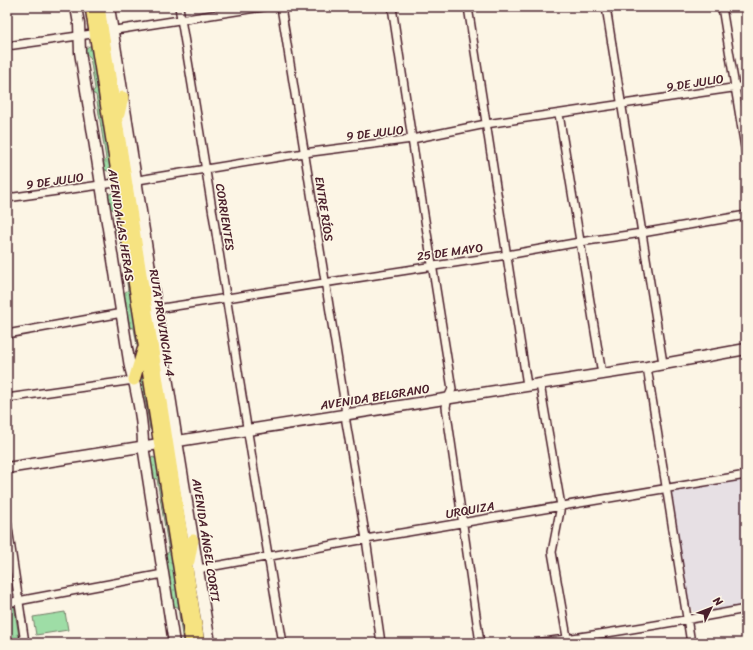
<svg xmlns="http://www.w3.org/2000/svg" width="753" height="650" font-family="Sriracha,sans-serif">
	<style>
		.built { fill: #e7e0e4 }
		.grass { fill: url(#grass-dots); stroke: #747e68 }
		.park { fill: url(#park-tufts); stroke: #747e68 }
		.pitch { fill: #9edda6; stroke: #747e68 }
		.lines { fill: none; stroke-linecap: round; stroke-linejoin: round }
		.minor-casing { stroke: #4a1f2b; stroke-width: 10 }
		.secondary-casing { stroke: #4a1f2b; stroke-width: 13 }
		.primary-casing { stroke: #4a1f2b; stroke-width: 14 }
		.minor { stroke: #fcf5e5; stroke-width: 7 }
		.secondary { stroke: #fcf5e5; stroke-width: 10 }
		.primary { stroke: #f6e381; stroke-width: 11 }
		.labels { text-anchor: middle; stroke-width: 3; stroke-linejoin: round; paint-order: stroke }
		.street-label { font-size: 12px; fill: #4a1f2b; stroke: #fcf5e5 }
	</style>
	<defs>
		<pattern id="grass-dots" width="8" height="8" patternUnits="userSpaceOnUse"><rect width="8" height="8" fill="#9edda6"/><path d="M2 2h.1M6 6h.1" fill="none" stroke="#8abd8f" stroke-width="1.8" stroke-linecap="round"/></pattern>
		<pattern id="park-tufts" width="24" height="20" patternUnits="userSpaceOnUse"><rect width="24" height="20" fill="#9edda6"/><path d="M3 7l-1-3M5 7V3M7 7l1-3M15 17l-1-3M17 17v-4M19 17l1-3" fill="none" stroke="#8abd8f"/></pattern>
	</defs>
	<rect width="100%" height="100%" fill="#fcf5e5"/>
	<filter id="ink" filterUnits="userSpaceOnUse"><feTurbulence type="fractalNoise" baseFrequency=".025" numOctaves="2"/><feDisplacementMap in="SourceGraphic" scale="8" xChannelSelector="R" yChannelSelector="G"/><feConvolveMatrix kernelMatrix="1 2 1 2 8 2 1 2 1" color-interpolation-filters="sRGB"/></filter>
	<g filter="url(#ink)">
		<path class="built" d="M 746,478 L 746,604 L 694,614 L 689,604 L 670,493 L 674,489 Z"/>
		<path class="grass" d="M 89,46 L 92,46 L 112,169 L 108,171 L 105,170 L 103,167 L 103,163 L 106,159 L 96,95 L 92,93 L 95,89 L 90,57 L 86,54 L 85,49 Z
			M 114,193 L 116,195 L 141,349 L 136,367 L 133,357 L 138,351 L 134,328 L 128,327 L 123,294 L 128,290 L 119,232 L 113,232 L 119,229 L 115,210 L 109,208 L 107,196 L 109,194 Z
			M 143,366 L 152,431 L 150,429 L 146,404 L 139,375 Z
			M 153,457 L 157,459 L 188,643 L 183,643 L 178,607 L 172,606 L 164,555 L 169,552 L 157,479 L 151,478 L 149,460 Z"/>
		<path class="park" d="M 14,605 L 20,643 L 7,643 L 7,606 Z"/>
		<path class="pitch" d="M 65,612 L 68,630 L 36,635 L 33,617 Z"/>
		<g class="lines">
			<g class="minor-casing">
				<path id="minor" d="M 179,7 C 215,219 246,431 283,643
					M 281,7 L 345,405 L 346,422 L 366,539 L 381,643
					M 392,7 L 412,139 L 452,389 L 448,398 L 446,407 L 480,643
					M 468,7 L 527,385
					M 606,7 L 642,233 L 663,363
					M 722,7 L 746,154
					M 109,31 L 263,7
					M 7,46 L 99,33
					M 559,114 L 602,374
					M 132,181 L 304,153 L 412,139 L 486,124 L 746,86
					M 7,198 L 122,182
					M 156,309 L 414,269 L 507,255 L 580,242 L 642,233 L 746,215
					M 7,334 L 122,313
					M 647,367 L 691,643
					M 540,384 L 561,506 L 552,552 L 568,643
					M 7,398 L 134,380
					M 7,521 L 25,643
					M 198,569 L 366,539 L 746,475
					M 7,603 L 163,574
					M 536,643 C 607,634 676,622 746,609"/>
			</g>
			<g class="secondary-casing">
				<path id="secondary" d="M 76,7 L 79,24 L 80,52 L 130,367 C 137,390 143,422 143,446 L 174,643
					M 109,7 L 177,441 L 210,643
					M 7,468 L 647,367 L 746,349"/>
			</g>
			<g class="primary-casing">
				<path id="primary" d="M 91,7 L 191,643
					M 99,7 L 199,643
					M 119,114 L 123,97
					M 134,380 L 143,350
					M 189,561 L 193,540"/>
			</g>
			<use href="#minor" class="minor"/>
			<use href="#secondary" class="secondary"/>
			<use href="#primary" class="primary"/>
		</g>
	</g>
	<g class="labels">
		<g class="street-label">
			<text transform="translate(695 83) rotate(-9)" y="4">9 DE JULIO</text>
			<text transform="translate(375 133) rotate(-7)" y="4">9 DE JULIO</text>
			<text transform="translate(55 181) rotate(-8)" y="4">9 DE JULIO</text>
			<text transform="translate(324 209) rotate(81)" y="4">ENTRE RÍOS</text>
			<text transform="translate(225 217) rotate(81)" y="4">CORRIENTES</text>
			<text transform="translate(121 225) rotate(81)" y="4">AVENIDA LAS HERAS</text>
			<text transform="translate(450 252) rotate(-8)" y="4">25 DE MAYO</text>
			<text transform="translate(162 323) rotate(81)" y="4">RUTA PROVINCIAL 4</text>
			<text transform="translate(375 397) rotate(-9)" y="4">AVENIDA BELGRANO</text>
			<text transform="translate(470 510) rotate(-10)" y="4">URQUIZA</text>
			<text transform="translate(206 540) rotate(81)" y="4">AVENIDA ÁNGEL CORTI</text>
		</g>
	</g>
	<rect width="753" height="650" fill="none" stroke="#fcf5e5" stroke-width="24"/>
	<rect x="12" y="12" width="729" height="626" fill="none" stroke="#4a1f2b" stroke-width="1.5" filter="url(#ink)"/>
	<g transform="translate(711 608) rotate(47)" stroke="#fcf5e5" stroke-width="3" paint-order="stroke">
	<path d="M0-3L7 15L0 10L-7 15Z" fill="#4a1f2b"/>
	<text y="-6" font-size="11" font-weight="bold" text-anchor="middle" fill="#4a1f2b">N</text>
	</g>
</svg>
